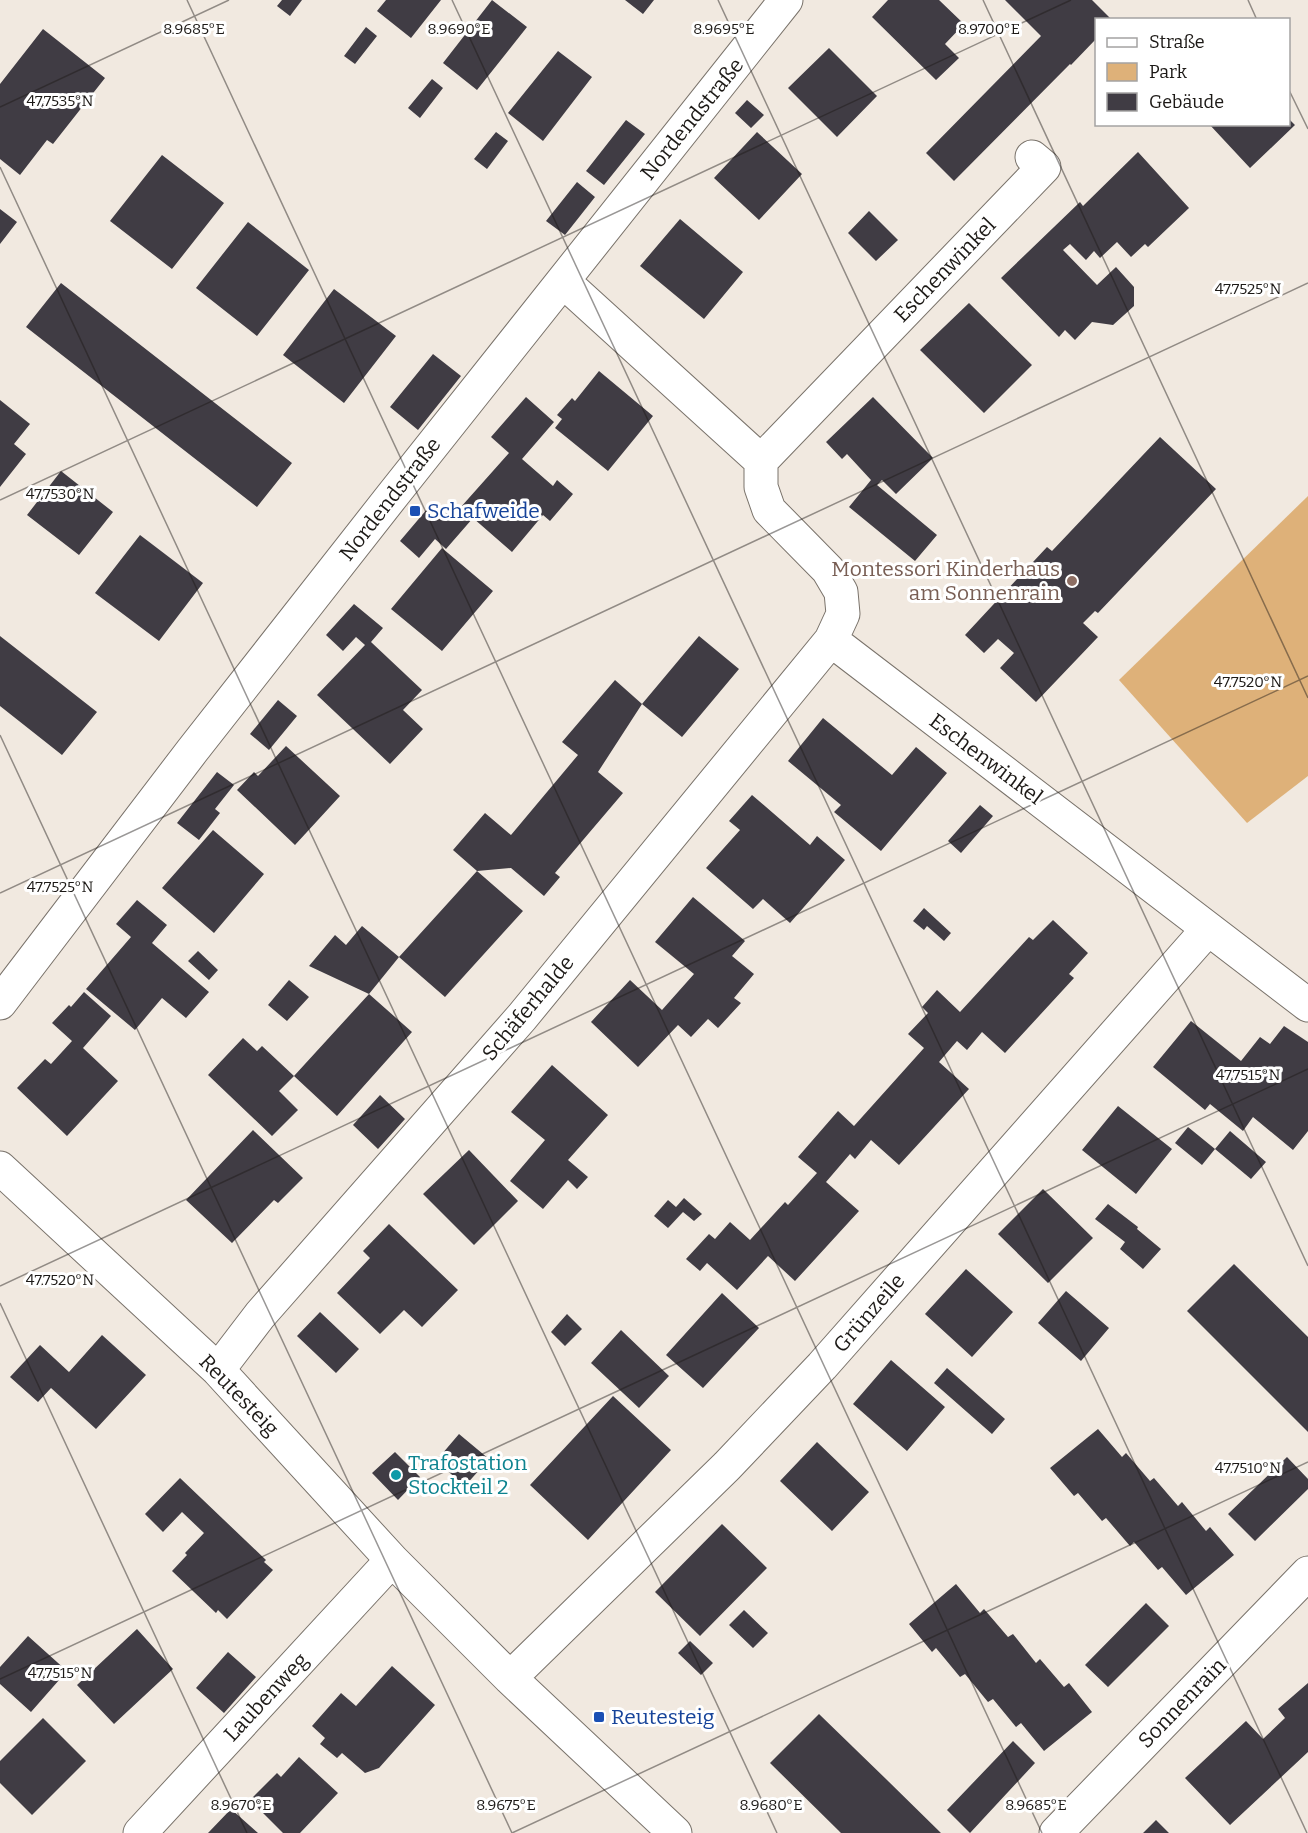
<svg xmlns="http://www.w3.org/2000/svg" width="1308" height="1833" font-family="Bitter,serif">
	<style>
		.green { fill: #deb179 }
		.building { fill: #403c44 }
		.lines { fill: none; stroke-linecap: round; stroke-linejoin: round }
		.street-casing { stroke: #79726a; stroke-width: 35 }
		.street { stroke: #fff; stroke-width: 33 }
		.ticks { fill: none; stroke: #1c1916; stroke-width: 1.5; stroke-opacity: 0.45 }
		.transit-dot { fill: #1a4fb4; stroke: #fff; stroke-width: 2 }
		.education-dot { fill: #8d6e63; stroke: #fff; stroke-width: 2 }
		.culture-dot { fill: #0f9aa8; stroke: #fff; stroke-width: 2 }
		.labels { text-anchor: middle; stroke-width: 6; stroke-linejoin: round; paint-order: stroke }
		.street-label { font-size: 21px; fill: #1c1916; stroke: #fff }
		.transit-label { font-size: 21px; fill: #164399; stroke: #fff; text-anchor: start }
		.education-label { font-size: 21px; fill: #785e54; stroke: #fff; text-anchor: end }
		.culture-label { font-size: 21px; fill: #0d838f; stroke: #fff; text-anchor: start }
		.ticks-label { font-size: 15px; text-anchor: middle; fill: #1c1916; stroke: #fff; stroke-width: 6; stroke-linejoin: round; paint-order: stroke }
	</style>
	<rect width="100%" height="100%" fill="#f1e9e0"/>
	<path class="green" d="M 1308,496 L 1308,776 L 1247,823 L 1119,680 Z"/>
	<path class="building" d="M 282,0 L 302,0 L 290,16 L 277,6 Z
		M 386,0 L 441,0 L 411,38 L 377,11 Z
		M 492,0 L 527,27 L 477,90 L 443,63 Z
		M 625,0 L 654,0 L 643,14 Z
		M 888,0 L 939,0 L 964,24 L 945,44 L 959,58 L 936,80 L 872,17 Z
		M 1005,0 L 1092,0 L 1112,20 L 1096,20 L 1096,39 L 1071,65 L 1070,64 L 954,181 L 926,153 L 1041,36 Z
		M 366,27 L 377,36 L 355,64 L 344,56 Z
		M 43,29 L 105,78 L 53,144 L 47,140 L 20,175 L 0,159 L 0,84 Z
		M 829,48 L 877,96 L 837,137 L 788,88 Z
		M 558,51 L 592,77 L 543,141 L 508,113 Z
		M 432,79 L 443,88 L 420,118 L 408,108 Z
		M 747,100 L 764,115 L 751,128 L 735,113 Z
		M 1288,118 L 1295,125 L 1250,168 L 1209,124 L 1288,124 Z
		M 626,120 L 645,134 L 604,185 L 586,171 Z
		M 496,132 L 508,141 L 487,169 L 474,159 Z
		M 757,132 L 802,174 L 759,220 L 714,178 Z
		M 1138,152 L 1189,208 L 1148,247 L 1145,244 L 1131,257 L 1117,242 L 1100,258 L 1094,251 L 1086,260 L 1070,244 L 1063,250 L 1097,285 L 1116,267 L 1134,287 L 1134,306 L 1113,325 L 1092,322 L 1075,340 L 1065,330 L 1059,337 L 1001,278 L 1080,202 L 1083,206 Z
		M 162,155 L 224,203 L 172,269 L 110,221 Z
		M 577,182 L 595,197 L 565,235 L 546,221 Z
		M 0,209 L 17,222 L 0,244 Z
		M 869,211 L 898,240 L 876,261 L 848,233 Z
		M 680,219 L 743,272 L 704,319 L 640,266 Z
		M 248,222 L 309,270 L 257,336 L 196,288 Z
		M 61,283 L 292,463 L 257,507 L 26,327 Z
		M 334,289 L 396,336 L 344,403 L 283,355 Z
		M 969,303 L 1032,365 L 984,413 L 920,350 Z
		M 433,354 L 461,376 L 418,430 L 390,407 Z
		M 599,371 L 653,416 L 608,471 L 555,428 L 562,419 L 557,415 L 572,398 L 575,401 Z
		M 526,397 L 554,422 L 522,459 L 553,486 L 557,480 L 573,494 L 550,521 L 543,515 L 512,552 L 473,518 L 446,549 L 435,539 L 419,558 L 400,541 L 428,508 L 441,519 L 455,504 L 460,508 L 509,453 L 491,437 Z
		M 873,397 L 933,458 L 896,494 L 882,480 L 877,485 L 937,535 L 915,561 L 849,507 L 871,480 L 847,454 L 842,459 L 826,442 Z
		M 0,400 L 30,424 L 14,444 L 26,454 L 0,487 Z
		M 1160,437 L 1216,489 L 1098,613 L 1095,611 L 1083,623 L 1098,637 L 1036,702 L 1000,668 L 1014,653 L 998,639 L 984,653 L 965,635 L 1047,547 L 1052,551 Z
		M 61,471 L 113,512 L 79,555 L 27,515 Z
		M 140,535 L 203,583 L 159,641 L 95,593 Z
		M 442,548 L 493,591 L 442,651 L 391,609 Z
		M 354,604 L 383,628 L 371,642 L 422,690 L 403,710 L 423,729 L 390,764 L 317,695 L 365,645 L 356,637 L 343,651 L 326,635 Z
		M 0,636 L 97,712 L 62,755 L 0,706 Z
		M 699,636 L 739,669 L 682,737 L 642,704 Z
		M 615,680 L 642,704 L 598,772 L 623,793 L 555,873 L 560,877 L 544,896 L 511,868 L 477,871 L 453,850 L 485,813 L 511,835 L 578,755 L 562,742 Z
		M 278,700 L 297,716 L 269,750 L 250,734 Z
		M 823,718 L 892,775 L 916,747 L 947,773 L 881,851 L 834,812 L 841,805 L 788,761 Z
		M 286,746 L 340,796 L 295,845 L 237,790 L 254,772 L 258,776 Z
		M 217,772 L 234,785 L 215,809 L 220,813 L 199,840 L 177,823 Z
		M 752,795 L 810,845 L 817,836 L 845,860 L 790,923 L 763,899 L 753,909 L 706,868 L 740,830 L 729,821 Z
		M 980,805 L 993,816 L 961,853 L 948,841 Z
		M 213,830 L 264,874 L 214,933 L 162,888 Z
		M 477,871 L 523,911 L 445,997 L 399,957 Z
		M 693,897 L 745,941 L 732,956 L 754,974 L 734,998 L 741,1003 L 718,1028 L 708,1019 L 691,1037 L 678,1025 L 638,1067 L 591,1022 L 630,980 L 662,1010 L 694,974 L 655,942 Z
		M 137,900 L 167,925 L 152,943 L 209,992 L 186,1018 L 162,998 L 135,1030 L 86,989 L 131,937 L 116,924 Z
		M 924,908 L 951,933 L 944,941 L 927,926 L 924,930 L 913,921 Z
		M 1053,920 L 1088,953 L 1069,974 L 1074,978 L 1005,1053 L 982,1032 L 967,1050 L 957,1041 L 939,1062 L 969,1089 L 899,1165 L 871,1140 L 855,1159 L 850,1154 L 826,1182 L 859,1211 L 795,1281 L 768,1256 L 737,1290 L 707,1263 L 700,1271 L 686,1259 L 709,1234 L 715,1239 L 730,1222 L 750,1240 L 785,1202 L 788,1205 L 817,1173 L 798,1157 L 838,1111 L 854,1126 L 924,1048 L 908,1034 L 928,1013 L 922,1007 L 937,990 L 960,1012 L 1029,937 L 1033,940 Z
		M 362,926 L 399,957 L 369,994 L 412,1032 L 337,1116 L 294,1076 L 369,994 L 309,966 L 335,935 L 346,945 Z
		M 198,951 L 218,970 L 209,980 L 188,961 Z
		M 289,980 L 309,997 L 287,1021 L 268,1005 Z
		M 84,992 L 111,1016 L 83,1048 L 118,1081 L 67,1136 L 17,1088 L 45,1059 L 51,1064 L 72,1041 L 52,1023 L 69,1005 L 71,1007 Z
		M 1191,1021 L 1241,1061 L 1260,1037 L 1270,1044 L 1284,1026 L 1308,1042 L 1308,1131 L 1293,1150 L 1253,1117 L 1243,1131 L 1210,1104 L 1205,1110 L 1153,1067 Z
		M 243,1038 L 257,1051 L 262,1046 L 294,1076 L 279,1091 L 298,1110 L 272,1136 L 208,1075 Z
		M 552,1065 L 608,1115 L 568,1160 L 588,1177 L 577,1189 L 568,1180 L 543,1209 L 510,1181 L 545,1140 L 511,1112 Z
		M 380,1095 L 405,1119 L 378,1149 L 353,1125 Z
		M 1118,1106 L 1172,1149 L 1136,1194 L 1082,1150 Z
		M 1188,1127 L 1215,1149 L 1202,1165 L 1175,1143 Z
		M 253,1130 L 303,1178 L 278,1203 L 274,1200 L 232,1243 L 186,1200 Z
		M 1230,1131 L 1266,1162 L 1251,1179 L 1215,1149 Z
		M 469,1150 L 518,1201 L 474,1245 L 423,1194 Z
		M 1043,1189 L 1093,1238 L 1048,1283 L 998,1234 Z
		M 684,1198 L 702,1214 L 694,1221 L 683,1212 L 668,1228 L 654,1216 L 668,1200 L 676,1207 Z
		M 1108,1204 L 1138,1227 L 1137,1229 L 1161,1249 L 1143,1269 L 1120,1249 L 1125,1242 L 1095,1219 Z
		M 389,1224 L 458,1290 L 422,1327 L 404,1310 L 380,1334 L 337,1293 L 370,1258 L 363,1251 Z
		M 1234,1264 L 1308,1337 L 1308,1432 L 1187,1311 Z
		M 966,1269 L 1013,1312 L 972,1357 L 925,1314 Z
		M 1066,1291 L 1109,1328 L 1081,1361 L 1038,1323 Z
		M 722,1293 L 759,1328 L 703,1388 L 666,1355 Z
		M 320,1312 L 359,1349 L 336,1373 L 297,1336 Z
		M 567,1314 L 582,1329 L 565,1346 L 551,1332 Z
		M 621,1330 L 669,1376 L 639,1408 L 591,1363 Z
		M 102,1335 L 146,1375 L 96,1429 L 51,1388 L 38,1402 L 10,1377 L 40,1345 L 69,1372 Z
		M 891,1360 L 945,1407 L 907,1451 L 853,1404 Z
		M 947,1368 L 1005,1419 L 992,1434 L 934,1383 Z
		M 613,1396 L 671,1450 L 588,1540 L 530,1485 Z
		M 1098,1429 L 1122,1457 L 1126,1453 L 1150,1481 L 1154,1478 L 1178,1506 L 1182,1502 L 1206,1531 L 1210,1527 L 1234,1555 L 1186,1595 L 1162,1567 L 1158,1570 L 1134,1542 L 1130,1546 L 1106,1518 L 1102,1521 L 1078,1493 L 1074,1496 L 1050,1468 Z
		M 459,1434 L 489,1459 L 465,1486 L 436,1461 Z
		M 817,1442 L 869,1492 L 832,1531 L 780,1481 Z
		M 395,1452 L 420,1477 L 398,1500 L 372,1473 Z
		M 1287,1457 L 1308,1479 L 1308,1489 L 1255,1541 L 1228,1514 Z
		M 180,1478 L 266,1560 L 264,1562 L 273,1570 L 227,1619 L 218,1610 L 216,1613 L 172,1571 L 187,1555 L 185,1553 L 204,1533 L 182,1512 L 163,1532 L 145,1514 Z
		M 722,1524 L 767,1568 L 700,1636 L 655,1592 Z
		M 956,1584 L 980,1613 L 984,1609 L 1008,1637 L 1013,1634 L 1036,1663 L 1040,1659 L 1064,1687 L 1069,1683 L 1092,1712 L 1044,1751 L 1021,1723 L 1016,1727 L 993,1699 L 988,1702 L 965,1674 L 960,1677 L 936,1648 L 932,1652 L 909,1624 Z
		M 1146,1603 L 1169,1626 L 1108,1687 L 1085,1665 Z
		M 744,1610 L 768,1633 L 753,1648 L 729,1625 Z
		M 137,1629 L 173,1669 L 114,1724 L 77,1685 Z
		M 28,1636 L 67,1671 L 31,1712 L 0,1684 L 0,1667 Z
		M 690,1641 L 713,1663 L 701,1675 L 678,1653 Z
		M 228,1652 L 256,1677 L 224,1713 L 196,1688 Z
		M 392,1666 L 435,1705 L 379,1768 L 365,1773 L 342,1753 L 337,1758 L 320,1744 L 325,1738 L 312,1726 L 341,1693 L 356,1706 Z
		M 1308,1683 L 1308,1752 L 1230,1825 L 1185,1778 L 1246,1721 L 1263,1739 L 1285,1718 L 1278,1709 Z
		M 819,1714 L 887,1780 L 941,1833 L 841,1833 L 838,1830 L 770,1763 Z
		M 43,1718 L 86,1761 L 32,1815 L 0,1783 L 0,1761 Z
		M 1013,1741 L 1035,1763 L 970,1833 L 947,1810 Z
		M 299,1757 L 338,1793 L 300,1833 L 283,1833 L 250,1800 L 277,1773 L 281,1777 Z
		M 231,1809 L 258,1833 L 208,1833 Z
		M 1156,1820 L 1169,1833 L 1143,1833 Z"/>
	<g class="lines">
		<g class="street-casing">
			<path id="street" d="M 563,281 L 761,461 L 761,487 L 769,510 L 828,570 L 841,592 L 843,614 L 831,640 L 1308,1005
				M 761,461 L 1044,167 L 1032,157
				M 0,1003 L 192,751 L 392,496 L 786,0
				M 0,1168 L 218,1370 L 392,1560 L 510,1678 L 675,1833
				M 218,1370 L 260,1315 L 522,1017 L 831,640
				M 510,1678 L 727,1466 L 822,1366 L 1208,929
				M 140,1833 L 392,1560
				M 1056,1833 L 1308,1573"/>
		</g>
		<use href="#street" class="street"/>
	</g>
	<path class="ticks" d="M 187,0 L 1042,1833M 452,0 L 1307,1833M 718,0 L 1308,1266M 983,0 L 1308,698M 1248,0 L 1257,20M 1288,88 L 1308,129M 0,107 L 229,0M 0,167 L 777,1833M 0,500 L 1071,0M 0,735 L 512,1833M 0,893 L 1308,283M 0,1286 L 1308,676M 0,1303 L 247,1833M 0,1679 L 1308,1069M 512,1833 L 1308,1462"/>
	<g class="transit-dot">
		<rect x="409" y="505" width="12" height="12" rx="3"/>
		<rect x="593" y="1711" width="12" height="12" rx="3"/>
	</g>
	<circle class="education-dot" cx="1072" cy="581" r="6"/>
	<circle class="culture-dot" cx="396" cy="1475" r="6"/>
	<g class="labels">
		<g class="street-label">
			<text transform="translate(692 119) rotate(-51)" y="7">Nordendstraße</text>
			<text transform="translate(945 270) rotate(-46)" y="7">Eschenwinkel</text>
			<text transform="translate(390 499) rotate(-52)" y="7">Nordendstraße</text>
			<text transform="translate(986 759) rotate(37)" y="7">Eschenwinkel</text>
			<text transform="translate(528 1008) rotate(-50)" y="7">Schäferhalde</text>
			<text transform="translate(869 1313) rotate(-49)" y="7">Grünzeile</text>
			<text transform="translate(239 1395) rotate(46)" y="7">Reutesteig</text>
			<text transform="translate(266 1697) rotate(-47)" y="7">Laubenweg</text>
			<text transform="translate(1182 1703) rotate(-46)" y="7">Sonnenrain</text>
		</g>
		<g class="transit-label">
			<text x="427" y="518">Schafweide</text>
			<text x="611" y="1724">Reutesteig</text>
		</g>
		<g class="education-label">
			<text x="1060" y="576">Montessori Kinderhaus<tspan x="1060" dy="24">am Sonnenrain</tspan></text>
		</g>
		<g class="culture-label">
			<text x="408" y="1470">Trafostation<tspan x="408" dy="24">Stockteil 2</tspan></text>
		</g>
	</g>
	<g class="ticks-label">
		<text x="194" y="34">8.9685°E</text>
		<text x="459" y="34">8.9690°E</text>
		<text x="724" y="34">8.9695°E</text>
		<text x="989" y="34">8.9700°E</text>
		<text x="60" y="106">47.7535°N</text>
		<text x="1248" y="294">47.7525°N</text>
		<text x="60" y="499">47.7530°N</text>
		<text x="1248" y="687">47.7520°N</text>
		<text x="60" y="892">47.7525°N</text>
		<text x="1248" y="1080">47.7515°N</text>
		<text x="60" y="1285">47.7520°N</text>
		<text x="1248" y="1473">47.7510°N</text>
		<text x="60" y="1678">47.7515°N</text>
		<text x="241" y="1810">8.9670°E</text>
		<text x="506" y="1810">8.9675°E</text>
		<text x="771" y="1810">8.9680°E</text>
		<text x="1036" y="1810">8.9685°E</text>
	</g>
	<rect x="1095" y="18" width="195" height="108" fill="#ffffff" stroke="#a4a3a2" stroke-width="1.5"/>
	<rect x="1107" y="38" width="30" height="9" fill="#ffffff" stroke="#a4a3a2" stroke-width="1.5"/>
	<text x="1149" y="48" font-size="18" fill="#1c1916">Straße</text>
	<rect x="1107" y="63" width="30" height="18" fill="#deb179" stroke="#a4a3a2" stroke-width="1.5"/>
	<text x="1149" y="78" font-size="18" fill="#1c1916">Park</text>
	<rect x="1107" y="93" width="30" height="18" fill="#403c44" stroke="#a4a3a2" stroke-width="1.5"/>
	<text x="1149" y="108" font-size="18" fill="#1c1916">Gebäude</text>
</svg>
